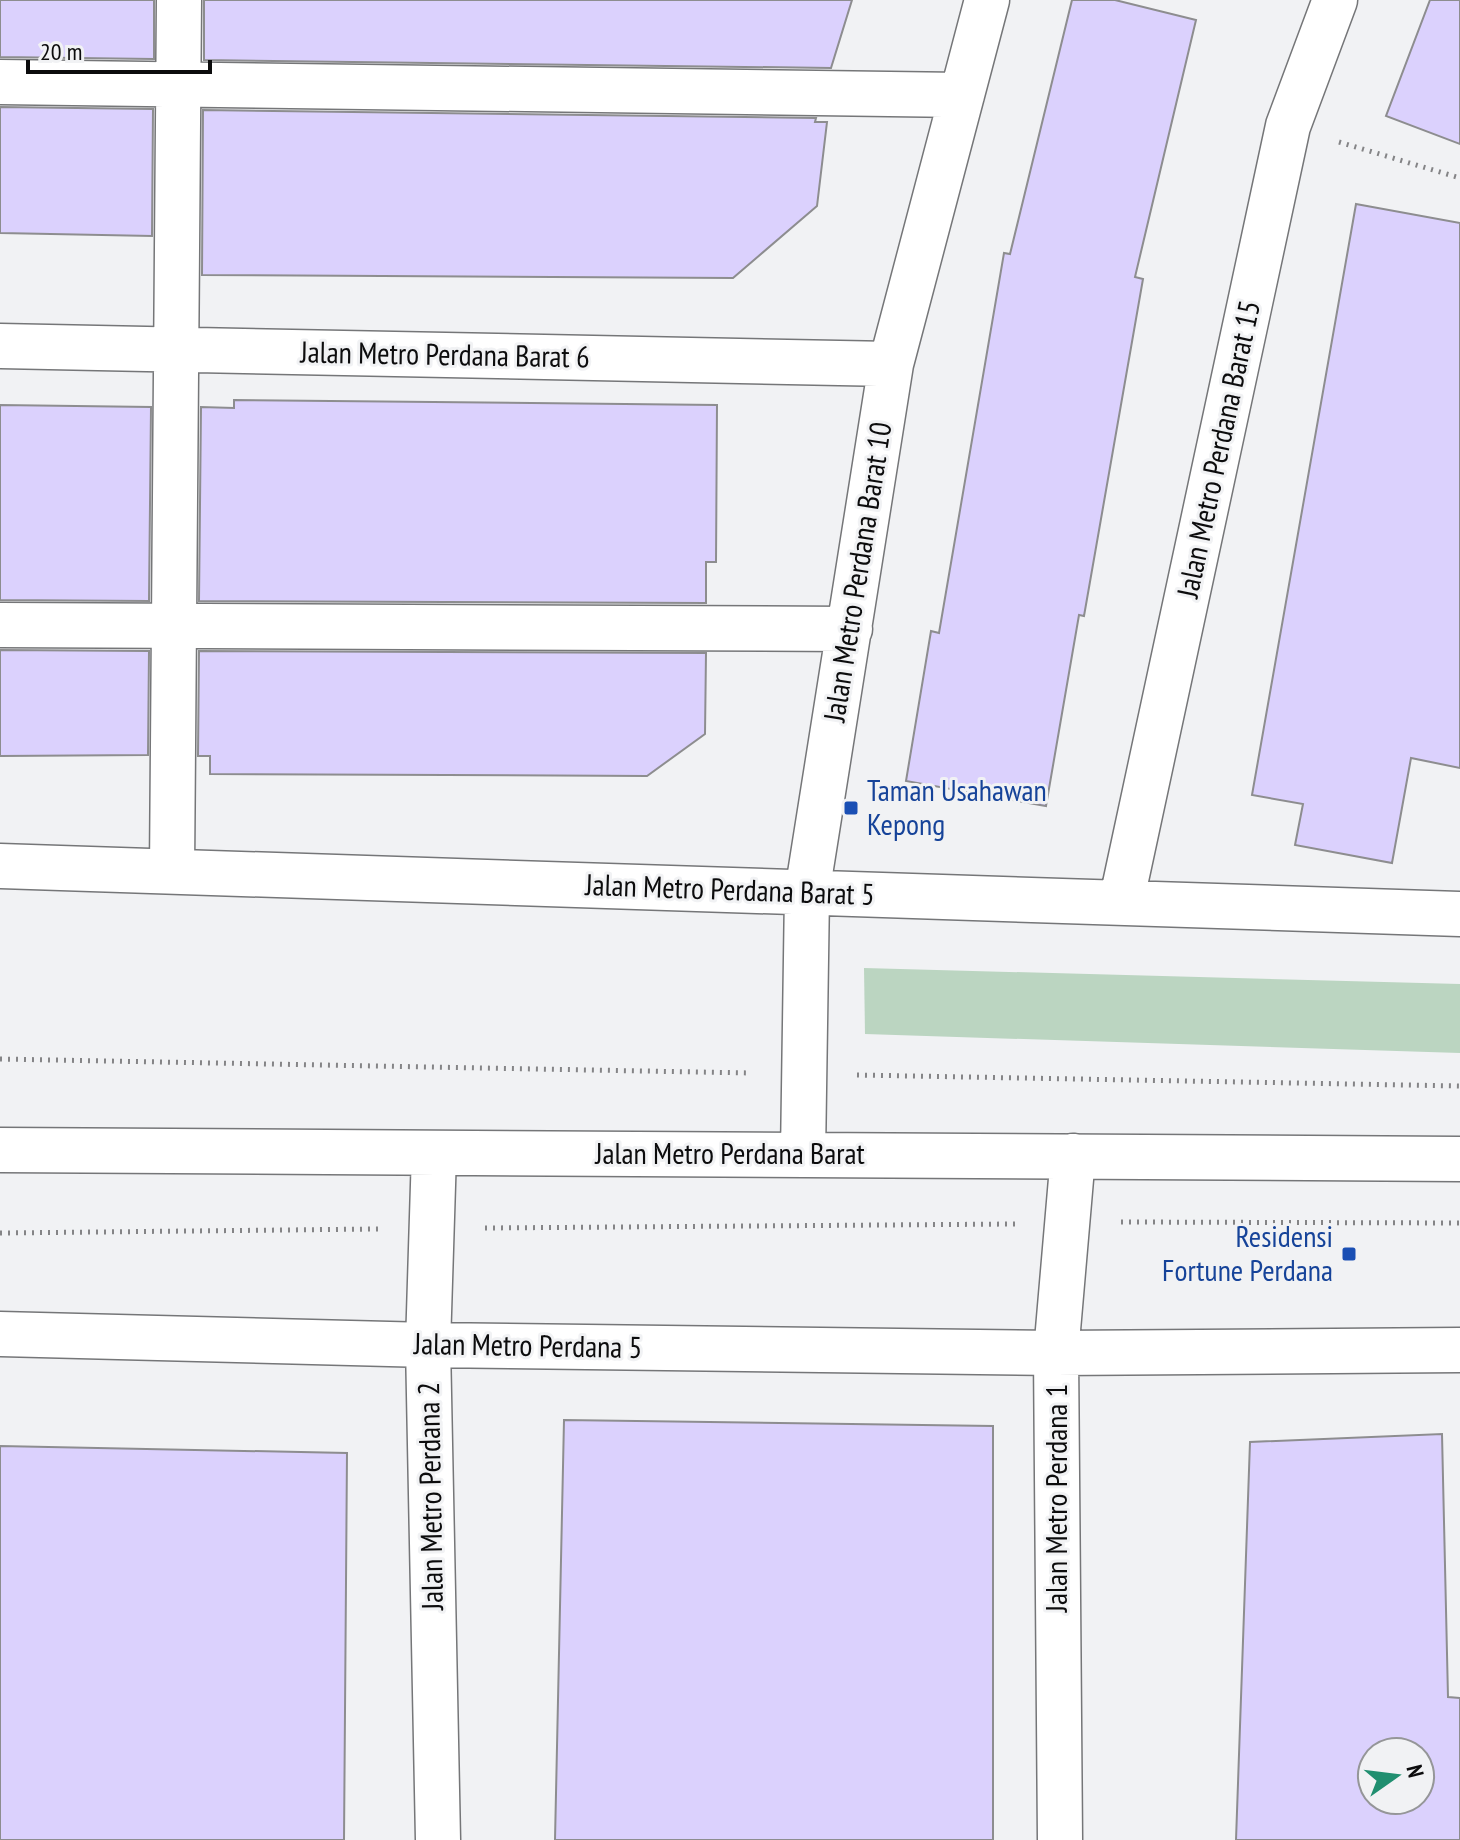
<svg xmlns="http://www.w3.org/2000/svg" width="1460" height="1840" font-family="'PT Sans Narrow',sans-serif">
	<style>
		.green { fill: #bbd5c1 }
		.building { fill: #dbd1fd; stroke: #8d8d8f; stroke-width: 2; fill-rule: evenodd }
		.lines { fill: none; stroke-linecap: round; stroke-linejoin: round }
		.minor-casing { stroke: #757678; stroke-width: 47 }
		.path { stroke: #848486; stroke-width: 5; stroke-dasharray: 2 6; stroke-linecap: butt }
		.minor { stroke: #fff; stroke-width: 44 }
		.transit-dot { fill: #1a4fb4; stroke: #f1f2f4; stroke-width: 3 }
		.labels { text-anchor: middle; stroke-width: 6; stroke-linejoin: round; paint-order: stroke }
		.street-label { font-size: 30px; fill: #0c0c0d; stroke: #f1f2f4 }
		.transit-label { font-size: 30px; fill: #164399; stroke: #f1f2f4; text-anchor: start }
	</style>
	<rect width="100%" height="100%" fill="#f1f2f4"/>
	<path class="green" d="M 864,968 L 1460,984 L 1460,1053 L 865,1034 Z"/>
	<path class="building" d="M 0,0 L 154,0 L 154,59 L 0,57 Z
		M 204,0 L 852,0 L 831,68 L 204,60 Z
		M 1072,0 L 1115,0 L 1196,20 L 1135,277 L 1143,279 L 1084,616 L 1079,615 L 1046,806 L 906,781 L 931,631 L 939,633 L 1004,253 L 1010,254 Z
		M 1430,0 L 1460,0 L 1460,144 L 1386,116 Z
		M 0,107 L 153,109 L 152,236 L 0,233 Z
		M 203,110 L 816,118 L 815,122 L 827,122 L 817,206 L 733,278 L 202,275 Z
		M 1356,204 L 1460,223 L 1460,768 L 1411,758 L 1392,863 L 1295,845 L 1303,804 L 1252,795 Z
		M 234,400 L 717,405 L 716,562 L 706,562 L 706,603 L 199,601 L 201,407 L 234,408 Z
		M 0,405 L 151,407 L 149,601 L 0,600 Z
		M 0,650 L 149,651 L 148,755 L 0,756 Z
		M 199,651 L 706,653 L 705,734 L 647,776 L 210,774 L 210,756 L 198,756 Z
		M 564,1420 L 993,1426 L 993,1840 L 555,1840 Z
		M 1442,1434 L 1448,1697 L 1460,1698 L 1460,1840 L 1236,1840 L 1250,1442 ZM 1372,1752 L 1420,1752 L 1420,1800 L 1372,1800 Z
		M 0,1446 L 347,1453 L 344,1840 L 0,1840 Z"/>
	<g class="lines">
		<g class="minor-casing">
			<path id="minor" d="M 0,82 L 962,95
				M 0,346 L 891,364
				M 0,625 L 850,629
				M 0,866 L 1460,914
				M 172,871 L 179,0
				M 1121,903 L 1288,126 L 1335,0
				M 0,1150 L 1460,1159
				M 434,1153 L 428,1345 L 438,1840
				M 803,1155 L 807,893 L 891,364 L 987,0
				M 0,1334 L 428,1345 L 1056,1353 L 1460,1350
				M 1060,1840 L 1056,1353 L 1073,1156"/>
		</g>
		<path class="path" d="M 1339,142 L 1460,178
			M 0,1059 L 751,1073
			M 857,1075 L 1460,1086
			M 1121,1222 L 1460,1223
			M 485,1228 L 1015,1224
			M 0,1233 L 379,1229"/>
		<use href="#minor" class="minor"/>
	</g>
	<g class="transit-dot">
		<rect x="843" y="800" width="16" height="16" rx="4"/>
		<rect x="1341" y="1246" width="16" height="16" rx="4"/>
	</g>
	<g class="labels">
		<g class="street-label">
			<text transform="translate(445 355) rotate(1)" y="10">Jalan Metro Perdana Barat 6</text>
			<text transform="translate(1219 449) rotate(-78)" y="10">Jalan Metro Perdana Barat 15</text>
			<text transform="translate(858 572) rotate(-81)" y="10">Jalan Metro Perdana Barat 10</text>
			<text transform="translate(730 890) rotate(2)" y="10">Jalan Metro Perdana Barat 5</text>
			<text x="730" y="1164">Jalan Metro Perdana Barat</text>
			<text transform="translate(528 1346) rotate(1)" y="10">Jalan Metro Perdana 5</text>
			<text transform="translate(431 1496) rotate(-91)" y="10">Jalan Metro Perdana 2</text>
			<text transform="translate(1057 1498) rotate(-90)" y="10">Jalan Metro Perdana 1</text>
		</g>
		<g class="transit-label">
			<text x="867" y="801">Taman Usahawan<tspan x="867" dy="34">Kepong</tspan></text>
			<text x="1333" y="1247" text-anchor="end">Residensi<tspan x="1333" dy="34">Fortune Perdana</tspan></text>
		</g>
	</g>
	<g transform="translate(1396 1776) rotate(76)"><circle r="38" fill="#f1f2f4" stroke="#959698" stroke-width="2"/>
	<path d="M0-6L14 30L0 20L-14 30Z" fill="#208f70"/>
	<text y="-12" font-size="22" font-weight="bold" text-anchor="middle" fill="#0c0c0d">N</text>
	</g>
	<path d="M28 60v12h182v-12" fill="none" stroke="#0c0c0d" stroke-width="4"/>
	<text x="40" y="60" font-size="24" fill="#0c0c0d" stroke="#f1f2f4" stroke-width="6" paint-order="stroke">20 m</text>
</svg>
